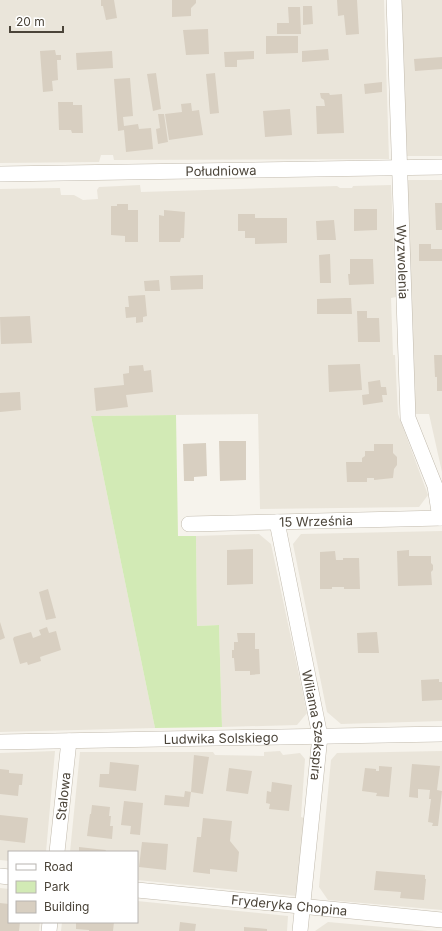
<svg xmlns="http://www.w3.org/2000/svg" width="442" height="931" font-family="Inter,sans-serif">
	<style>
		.residential { fill: #eae5da }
		.green { fill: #d2eab5 }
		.building { fill: #d8cfc1 }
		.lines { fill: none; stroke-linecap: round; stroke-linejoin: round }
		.street-casing { stroke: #c2bbae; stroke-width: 16 }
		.street { stroke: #fff; stroke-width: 15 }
		.labels { text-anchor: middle; stroke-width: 3; stroke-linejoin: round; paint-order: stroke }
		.street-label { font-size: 13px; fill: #4b4439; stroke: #fff }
	</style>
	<rect width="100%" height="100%" fill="#f6f3ec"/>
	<path class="residential" d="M 0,0 L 384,0 L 389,159 L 114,160 L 113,155 L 101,155 L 99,162 L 0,163 Z
		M 401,0 L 442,0 L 442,156 L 406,156 Z
		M 404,180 L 442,180 L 442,472 L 429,414 L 412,414 Z
		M 140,185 L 141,192 L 337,186 L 340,188 L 352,188 L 353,186 L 391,185 L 396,297 L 391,298 L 393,355 L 395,355 L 398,414 L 428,495 L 419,507 L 260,509 L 258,414 L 91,416 L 155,728 L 0,732 L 0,189 L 60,188 L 61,195 L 74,195 L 83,200 L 98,199 L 97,190 L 99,187 Z
		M 442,531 L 442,721 L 341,724 L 327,712 L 293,544 L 301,534 Z
		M 259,534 L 271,544 L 307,713 L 297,725 L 222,727 L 219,625 L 197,626 L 196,536 Z
		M 55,751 L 46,852 L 9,852 L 9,861 L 0,860 L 0,753 Z
		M 280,751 L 283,755 L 300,753 L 305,759 L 301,817 L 304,818 L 297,896 L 137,880 L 137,852 L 70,852 L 80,752 L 213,752 L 215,755 L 264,756 L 264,752 Z
		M 442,751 L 442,910 L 328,900 L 319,887 L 331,760 L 337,753 Z
		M 0,888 L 9,889 L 9,922 L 40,922 L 39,931 L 0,931 Z
		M 137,901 L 288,916 L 287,931 L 61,931 L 62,922 L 137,922 Z
		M 328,922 L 428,931 L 315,931 Z"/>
	<path class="green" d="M 176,415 L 178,536 L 196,536 L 197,626 L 219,625 L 222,727 L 155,728 L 91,416 Z"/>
	<path class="building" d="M 101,0 L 114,0 L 117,18 L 106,20 L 103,6 L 101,6 Z
		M 172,0 L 196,0 L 196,3 L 191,8 L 191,16 L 172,17 Z
		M 337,0 L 357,0 L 359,34 L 346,35 L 344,15 L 338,16 Z
		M 303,6 L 312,6 L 313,24 L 303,25 Z
		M 288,7 L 300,7 L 301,34 L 277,34 L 277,23 L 289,23 Z
		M 208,29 L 209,54 L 186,55 L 183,30 Z
		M 266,36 L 298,36 L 298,53 L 266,54 Z
		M 328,49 L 329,60 L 302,62 L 302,51 Z
		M 55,50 L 56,55 L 61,55 L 61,60 L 57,60 L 58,80 L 52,81 L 53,91 L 43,92 L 40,51 Z
		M 112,51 L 113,68 L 77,70 L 76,53 Z
		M 254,51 L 254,59 L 237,60 L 237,67 L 225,67 L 224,52 Z
		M 442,57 L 442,69 L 415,71 L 414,59 Z
		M 156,73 L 161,109 L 153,111 L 147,74 Z
		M 215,73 L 219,113 L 210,114 L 206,74 Z
		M 130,78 L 133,116 L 123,117 L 124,126 L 138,124 L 139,129 L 151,128 L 153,149 L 126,152 L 124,130 L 118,131 L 114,79 Z
		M 382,82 L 382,92 L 365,94 L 364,84 Z
		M 320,93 L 329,93 L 330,95 L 342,94 L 344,133 L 317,134 L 316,106 L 325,106 L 324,100 L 321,98 Z
		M 58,102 L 73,102 L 73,105 L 82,105 L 83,133 L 72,133 L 71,130 L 59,130 Z
		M 191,103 L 192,111 L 199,110 L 203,135 L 169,140 L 165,114 L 182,112 L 181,104 Z
		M 290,109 L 292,135 L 265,137 L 263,111 Z
		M 158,114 L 164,114 L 168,142 L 158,144 L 156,129 L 160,128 Z
		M 435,203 L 442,203 L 442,230 L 436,230 Z
		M 117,204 L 128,204 L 128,210 L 138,210 L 138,242 L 125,242 L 125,236 L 111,235 L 111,206 L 117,206 Z
		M 354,209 L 377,209 L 377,230 L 354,231 Z
		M 164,210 L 185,212 L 184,238 L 181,238 L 180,242 L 159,242 L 159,215 L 164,216 Z
		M 238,214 L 255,214 L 255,218 L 287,218 L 287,243 L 255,244 L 255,238 L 245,238 L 245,231 L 238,231 Z
		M 334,220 L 336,240 L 317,240 L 316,221 Z
		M 419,244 L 431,244 L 431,249 L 442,249 L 442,261 L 419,261 Z
		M 330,254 L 331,283 L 320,283 L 319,255 Z
		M 350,259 L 373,259 L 374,284 L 349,285 L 348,274 L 350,274 Z
		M 203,275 L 203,289 L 171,290 L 170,276 Z
		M 159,280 L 160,291 L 145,291 L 144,281 Z
		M 145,295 L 147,316 L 143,317 L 143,322 L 136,323 L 136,317 L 126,318 L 125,307 L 129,307 L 128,296 Z
		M 345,298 L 351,298 L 352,314 L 317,314 L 317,299 Z
		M 357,311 L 367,311 L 367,318 L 379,318 L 380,342 L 358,342 Z
		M 30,316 L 32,343 L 1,344 L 0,317 Z
		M 434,355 L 442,355 L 442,391 L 437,391 L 437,377 L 435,377 Z
		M 360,364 L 362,390 L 329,392 L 328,365 Z
		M 143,365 L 144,371 L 151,370 L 153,392 L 126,395 L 128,407 L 96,411 L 94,388 L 124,385 L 123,374 L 129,373 L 129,366 Z
		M 380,380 L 381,387 L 386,387 L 387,395 L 382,395 L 383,402 L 363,405 L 362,395 L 369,394 L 368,382 Z
		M 20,392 L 21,410 L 0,412 L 0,393 Z
		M 219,441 L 246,441 L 246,480 L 220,481 Z
		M 206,443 L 207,476 L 194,477 L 194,481 L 184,481 L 183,444 Z
		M 374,444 L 393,444 L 393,453 L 397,457 L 397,465 L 394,469 L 393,478 L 374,480 L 374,478 L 367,478 L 367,482 L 347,482 L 346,462 L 362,462 L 362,458 L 365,456 L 365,451 L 374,451 Z
		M 253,549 L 253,584 L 227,585 L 227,550 Z
		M 409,550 L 409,556 L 431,556 L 431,563 L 433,565 L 433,570 L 431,572 L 432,585 L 398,586 L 397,551 Z
		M 335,551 L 336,560 L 343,560 L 343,558 L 359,558 L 360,589 L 344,589 L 344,587 L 332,587 L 332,589 L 320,589 L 320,552 Z
		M 48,589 L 56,618 L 46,620 L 39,592 Z
		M 0,622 L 5,638 L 0,640 Z
		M 47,627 L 49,633 L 56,631 L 61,650 L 40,657 L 41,661 L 28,665 L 27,662 L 20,664 L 13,639 L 14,637 L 31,632 L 33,638 L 41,635 L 39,630 Z
		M 377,632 L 379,653 L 358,653 L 357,633 Z
		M 237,633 L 255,633 L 255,649 L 259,649 L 260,674 L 250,675 L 250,671 L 235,671 L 234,658 L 232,658 L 232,650 L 234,650 L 234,642 L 238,642 Z
		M 439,679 L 439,682 L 442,682 L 442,700 L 422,701 L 421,680 Z
		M 194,755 L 209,757 L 203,794 L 191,792 Z
		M 110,762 L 139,765 L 136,791 L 99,787 L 100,774 L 109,774 Z
		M 412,764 L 440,766 L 437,790 L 442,791 L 438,826 L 432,826 L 433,823 L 428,822 L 431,799 L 429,799 L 430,790 L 418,789 L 418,798 L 409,797 Z
		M 379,766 L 392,767 L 389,797 L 376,796 L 377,793 L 362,791 L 365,768 L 376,769 L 376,771 L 379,771 Z
		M 229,768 L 252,771 L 248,794 L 226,791 Z
		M 0,769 L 9,770 L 9,773 L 23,774 L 22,785 L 19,785 L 18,796 L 0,794 Z
		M 272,782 L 292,785 L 289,811 L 269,809 L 270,804 L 266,803 L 267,791 L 271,792 Z
		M 185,791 L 191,792 L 189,807 L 164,805 L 165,795 L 184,797 Z
		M 124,801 L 143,803 L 140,835 L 130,834 L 131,826 L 121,825 Z
		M 92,805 L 110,807 L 109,816 L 111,816 L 110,826 L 113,826 L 112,839 L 87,836 L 90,814 L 91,814 Z
		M 0,815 L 28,818 L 25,843 L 0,840 Z
		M 203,818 L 232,821 L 230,841 L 239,852 L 237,872 L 210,869 L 210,874 L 193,872 L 197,837 L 201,837 Z
		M 142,842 L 168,844 L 166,870 L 139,867 Z
		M 79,847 L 106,850 L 105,852 L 79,852 Z
		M 376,871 L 425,875 L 425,879 L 426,879 L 424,900 L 400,898 L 401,892 L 374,890 Z
		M 0,903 L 9,904 L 9,922 L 20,922 L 19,931 L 0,931 Z
		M 76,922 L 114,922 L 113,931 L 89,931 L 89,930 L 76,929 Z
		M 180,922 L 196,924 L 195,931 L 179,931 Z
		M 244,927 L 267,929 L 267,931 L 244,931 Z"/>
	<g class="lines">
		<g class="street-casing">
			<g id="street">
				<path id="s1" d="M 394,0 L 408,418 L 435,486 L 440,518"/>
				<path id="s2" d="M 0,174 L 442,167"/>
				<path id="s3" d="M 277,522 L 320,736 L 300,931"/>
				<path id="s4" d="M 189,524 L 442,518"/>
				<path id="s5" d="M 0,742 L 442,734"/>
				<path id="s6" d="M 57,852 L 69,741"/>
				<path d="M 0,876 L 9,877"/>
				<path id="s7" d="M 137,890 L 442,920"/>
				<path d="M 49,931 L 50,922"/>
			</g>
		</g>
		<use href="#street" class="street"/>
	</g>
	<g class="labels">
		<g class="street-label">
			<text dy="5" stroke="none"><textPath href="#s2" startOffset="221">Południowa</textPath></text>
			<text dy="5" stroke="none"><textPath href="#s1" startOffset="262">Wyzwolenia</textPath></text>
			<text dy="5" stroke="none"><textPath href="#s4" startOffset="127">15 Września</textPath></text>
			<text dy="5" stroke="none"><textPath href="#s3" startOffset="207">Wiliama Szekspira</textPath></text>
			<text dy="5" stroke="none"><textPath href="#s5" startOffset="221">Ludwika Solskiego</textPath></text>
			<text dy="5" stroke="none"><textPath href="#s6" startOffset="56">Stalowa</textPath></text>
			<text dy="5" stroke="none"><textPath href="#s7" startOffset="153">Fryderyka Chopina</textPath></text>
		</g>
	</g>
	<rect x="8" y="851" width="130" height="72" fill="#ffffff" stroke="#b7b4b0"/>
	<rect x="16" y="864" width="20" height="6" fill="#ffffff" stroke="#b7b4b0"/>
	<text x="44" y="871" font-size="12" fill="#4b4439">Road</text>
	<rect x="16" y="881" width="20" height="12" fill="#d2eab5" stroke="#b7b4b0"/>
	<text x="44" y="891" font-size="12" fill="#4b4439">Park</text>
	<rect x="16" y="901" width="20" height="12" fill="#d8cfc1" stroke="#b7b4b0"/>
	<text x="44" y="911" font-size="12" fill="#4b4439">Building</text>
	<path d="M10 26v6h53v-6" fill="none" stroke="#4b4439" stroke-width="2"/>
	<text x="16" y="26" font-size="12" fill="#4b4439" stroke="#ffffff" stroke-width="3" paint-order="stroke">20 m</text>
</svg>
